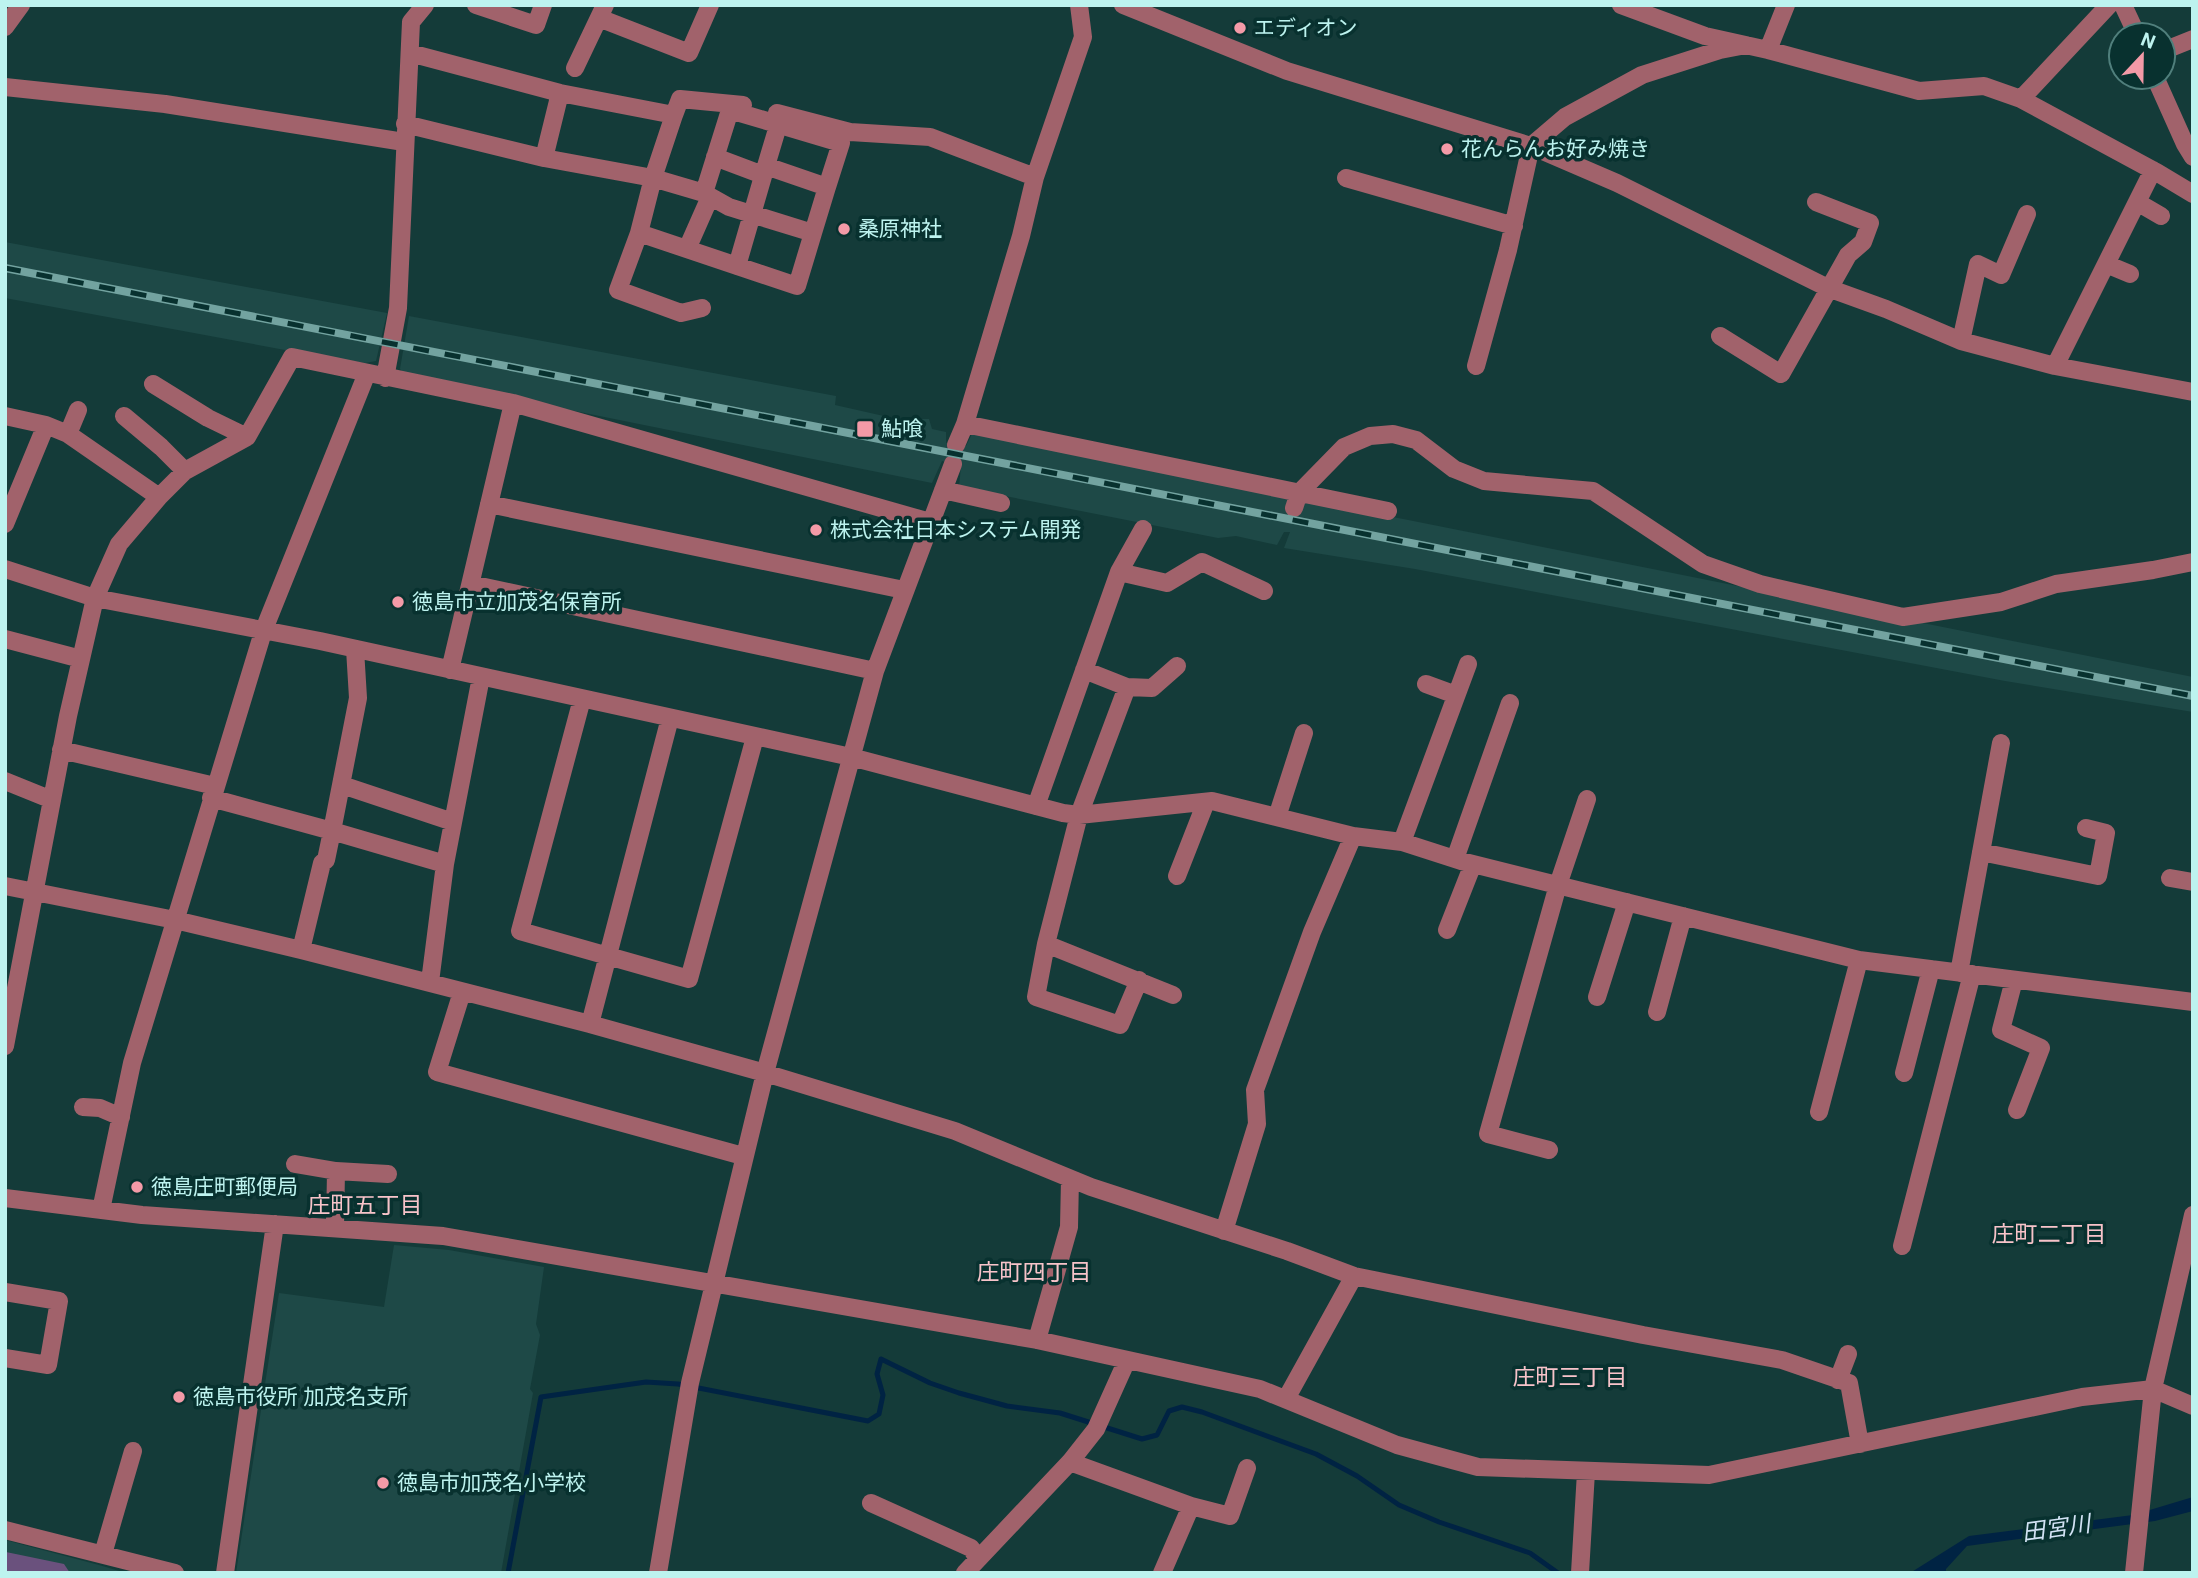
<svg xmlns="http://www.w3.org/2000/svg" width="2198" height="1578" font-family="Roboto,'Noto Sans JP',sans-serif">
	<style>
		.built { fill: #1e4947 }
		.green { fill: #6a517d }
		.water { fill: #002343 }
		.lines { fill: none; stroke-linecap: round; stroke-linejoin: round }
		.stream { stroke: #002343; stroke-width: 5 }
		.minor { stroke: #a1626b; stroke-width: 18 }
		.rail-casing { stroke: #73a3a0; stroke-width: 8 }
		.rail { stroke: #08312f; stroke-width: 5; stroke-dasharray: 16; stroke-linecap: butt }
		.poi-dot { fill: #f39aa7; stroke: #08312f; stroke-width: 2.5 }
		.labels { text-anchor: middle; stroke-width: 7; stroke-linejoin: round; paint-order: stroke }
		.poi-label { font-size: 21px; fill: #bdf3ef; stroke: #08312f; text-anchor: start }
		.neighbourhood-label { font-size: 23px; fill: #f7c3c9; stroke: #08312f }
		.water-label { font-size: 23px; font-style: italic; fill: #d3e3f5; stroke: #08312f }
	</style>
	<rect width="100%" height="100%" fill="#143b39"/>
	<path class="built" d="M 5,242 L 387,313 L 376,361 L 365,363 L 285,350 L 5,298 Z
		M 409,316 L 836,396 L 835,405 L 897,419 L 929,419 L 932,429 L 946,432 L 946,443 L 956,445 L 966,446 L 974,430 L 1303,499 L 2193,677 L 2193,712 L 2005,681 L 1415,569 L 1284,548 L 1290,532 L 1284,532 L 1277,545 L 1236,536 L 1218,538 L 959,487 L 961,466 L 942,461 L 932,483 L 406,377 L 400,369 Z
		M 394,1245 L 449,1250 L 544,1267 L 536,1324 L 540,1335 L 530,1389 L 533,1393 L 501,1573 L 236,1573 L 279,1293 L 384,1307 Z
		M 5,1540 L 99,1565 L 126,1573 L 5,1573 Z"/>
	<path class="green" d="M 6,1552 L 64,1564 L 70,1573 L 5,1573 Z"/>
	<path class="water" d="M 2193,1497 L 2193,1511 L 2155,1521 L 1967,1546 L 1946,1569 L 1946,1573 L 1910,1573 L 1969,1536 L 2133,1515 Z"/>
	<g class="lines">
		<path class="stream" d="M 508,1573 L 541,1397 L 646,1382 L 678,1384 L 868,1421 L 879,1414 L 883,1395 L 877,1374 L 881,1359 L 930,1383 L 959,1393 L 1007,1406 L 1060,1413 L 1142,1439 L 1157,1435 L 1169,1411 L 1182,1407 L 1202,1412 L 1316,1454 L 1357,1476 L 1399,1505 L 1439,1522 L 1530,1553 L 1558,1573"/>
		<path class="minor" d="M 476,5 L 536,25 L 543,5
			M 1123,5 L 1287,71 L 1531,146 L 1617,183 L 1828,288 L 1886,309 L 1961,341 L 2055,366 L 2193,392
			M 1621,5 L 1705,36 L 1768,50 L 1919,91 L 1984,86 L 2021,99
			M 2109,5 L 2021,99 L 2158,173 L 2193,194
			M 2123,5 L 2137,35
			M 599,18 L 689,53 L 710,5
			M 5,27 L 21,5
			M 1768,50 L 1786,5
			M 2163,51 L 2193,39
			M 575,68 L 605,5
			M 2155,77 L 2185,144 L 2193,157
			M 5,87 L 165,104 L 404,142
			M 777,113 L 850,132 L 930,137 L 1035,177
			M 674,115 L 680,99 L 743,105
			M 405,124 L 544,158 L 653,178 L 639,233 L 797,286 L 813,233 L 729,207 L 704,193 L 653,178 L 674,115 L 560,93 L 410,53
			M 715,157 L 763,175
			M 544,158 L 560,93
			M 766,166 L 778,126
			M 1346,178 L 1514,226
			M 704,193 L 730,110 L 841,143 L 827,187 L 766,166 L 737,266
			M 2137,202 L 2161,216
			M 639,233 L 618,290 L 681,313 L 702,308
			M 813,233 L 827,187
			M 687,249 L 710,197
			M 2106,264 L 2130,274
			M 1720,336 L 1781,374 L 1848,255 L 1863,242 L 1870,223 L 1816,202
			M 1961,341 L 1978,264 L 2001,275 L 2027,214
			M 1476,366 L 1508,250 L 1531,146 L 1565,117 L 1642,75 L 1720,50 L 1746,45
			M 2055,366 L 2153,170
			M 385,378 L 398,308 L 411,22 L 425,5
			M 153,384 L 208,418 L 247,437
			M 5,416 L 46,425 L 68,434 L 159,497
			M 124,416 L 161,447 L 185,471
			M 965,424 L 1388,511
			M 68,434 L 78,410
			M 956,445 L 965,424 L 1021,236 L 1035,177 L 1083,37 L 1079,5
			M 943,490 L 1001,503
			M 489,504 L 904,590
			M 1294,508 L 1299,493 L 1344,447 L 1370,436 L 1393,434 L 1416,440 L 1454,469 L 1484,481 L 1593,491 L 1703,564 L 1760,584 L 1903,617 L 2001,602 L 2056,584 L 2153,570 L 2193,562
			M 5,524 L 46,425
			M 5,569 L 95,598 L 320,641 L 851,757 L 1063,813 L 1079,815 L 1212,801 L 1353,836 L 1402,842 L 1461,861 L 1859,960 L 2193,1002
			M 1119,572 L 1143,529
			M 471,584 L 875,671
			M 5,639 L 81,659
			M 450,670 L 513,403
			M 1084,670 L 1127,687
			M 1426,684 L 1456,695
			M 582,699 L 520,931 L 689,979 L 755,737
			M 61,750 L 215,786
			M 5,781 L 52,800
			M 342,785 L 453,822
			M 211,798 L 332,831 L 358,698 L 355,649
			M 1036,806 L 1119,572 L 1167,583 L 1202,562 L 1264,591
			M 1277,817 L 1304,733
			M 1402,842 L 1468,664
			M 1981,852 L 2098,876 L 2106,833 L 2086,828
			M 1455,859 L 1510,703
			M 1177,876 L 1206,802
			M 2170,878 L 2193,882
			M 5,886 L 175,920 L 301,950 L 590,1024 L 765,1073 L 955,1131 L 1091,1187 L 1287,1251 L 1354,1276 L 1643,1335 L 1782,1360 L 1849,1383 L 1860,1444
			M 1447,930 L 1473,864
			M 1046,944 L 1036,997 L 1120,1025 L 1139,980
			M 301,950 L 322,863 L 326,860 L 332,831 L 445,864
			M 1959,973 L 2001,743
			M 2014,980 L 2001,1030 L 2041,1048 L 2017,1110
			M 430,982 L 445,864 L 481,677
			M 462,992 L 437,1072 L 743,1156
			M 1173,995 L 1046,944 L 1079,815 L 1127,687 L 1152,688 L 1177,666
			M 1597,997 L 1627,902
			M 1657,1012 L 1683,916
			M 590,1024 L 670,718
			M 5,1046 L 68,716 L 95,598 L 119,544 L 159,497 L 185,471 L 247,437 L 292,357 L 513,403 L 930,522
			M 1904,1073 L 1931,969
			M 83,1107 L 100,1108 L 121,1117
			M 1819,1112 L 1859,960
			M 1549,1150 L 1488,1134 L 1558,885 L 1587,799
			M 295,1164 L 336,1171 L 388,1174
			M 5,1198 L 142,1215 L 443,1236 L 1037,1340 L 1260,1389 L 1397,1445 L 1478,1467 L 1709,1475 L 2082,1397 L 2153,1389 L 2193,1406
			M 101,1210 L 132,1063 L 263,632 L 367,373
			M 335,1228 L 336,1171
			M 1224,1231 L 1257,1124 L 1255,1090 L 1312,932 L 1353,836
			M 1902,1246 L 1972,974
			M 5,1292 L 59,1301 L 48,1365 L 5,1358
			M 1037,1340 L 1069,1227 L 1070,1179
			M 1838,1380 L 1848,1354
			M 1286,1399 L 1354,1276
			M 1070,1462 L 1191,1506 L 1162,1573
			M 871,1503 L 971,1548 L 978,1559
			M 1191,1506 L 1230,1516 L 1247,1468
			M 5,1530 L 175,1573
			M 103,1554 L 133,1451
			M 225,1573 L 275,1224
			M 658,1573 L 690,1383 L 765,1073 L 875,671 L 953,464
			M 965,1573 L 1070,1462 L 1096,1429 L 1127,1360
			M 1580,1573 L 1586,1472
			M 2134,1573 L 2153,1389 L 2193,1215"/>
		<g class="rail-casing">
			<path id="rail" d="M 5,268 L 2193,696"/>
		</g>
		<use href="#rail" class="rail"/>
	</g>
	<g class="poi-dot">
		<circle cx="1240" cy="28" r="7"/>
		<circle cx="1447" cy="149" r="7"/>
		<circle cx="844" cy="229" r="7"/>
		<rect x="856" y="420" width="18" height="18" rx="3.5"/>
		<circle cx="816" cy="530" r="7"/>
		<circle cx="398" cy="602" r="7"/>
		<circle cx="137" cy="1187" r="7"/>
		<circle cx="179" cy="1397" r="7"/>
		<circle cx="383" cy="1483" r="7"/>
	</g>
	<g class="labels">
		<g class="poi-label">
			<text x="1254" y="35">エディオン</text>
			<text x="1461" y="156">花んらんお好み焼き</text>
			<text x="858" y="236">桑原神社</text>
			<text x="881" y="436">鮎喰</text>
			<text x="830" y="537">株式会社日本システム開発</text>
			<text x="412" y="609">徳島市立加茂名保育所</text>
			<text x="151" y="1194">徳島庄町郵便局</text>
			<text x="193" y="1404">徳島市役所 加茂名支所</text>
			<text x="397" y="1490">徳島市加茂名小学校</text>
		</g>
		<g class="neighbourhood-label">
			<text x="365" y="1213">庄町五丁目</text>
			<text x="2049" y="1242">庄町二丁目</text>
			<text x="1034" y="1280">庄町四丁目</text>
			<text x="1570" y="1385">庄町三丁目</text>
		</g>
		<g class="water-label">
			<text transform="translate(2056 1528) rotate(-8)" y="8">田宮川</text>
		</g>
	</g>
	<rect width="2198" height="1578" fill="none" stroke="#bdf3ef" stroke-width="14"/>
	<g transform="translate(2142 56) rotate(22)"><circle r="33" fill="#08312f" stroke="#507f7c" stroke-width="2"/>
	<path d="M0-5L12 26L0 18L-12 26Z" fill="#f39aa7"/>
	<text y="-10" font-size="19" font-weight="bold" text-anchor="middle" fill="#bdf3ef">N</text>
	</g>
</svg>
